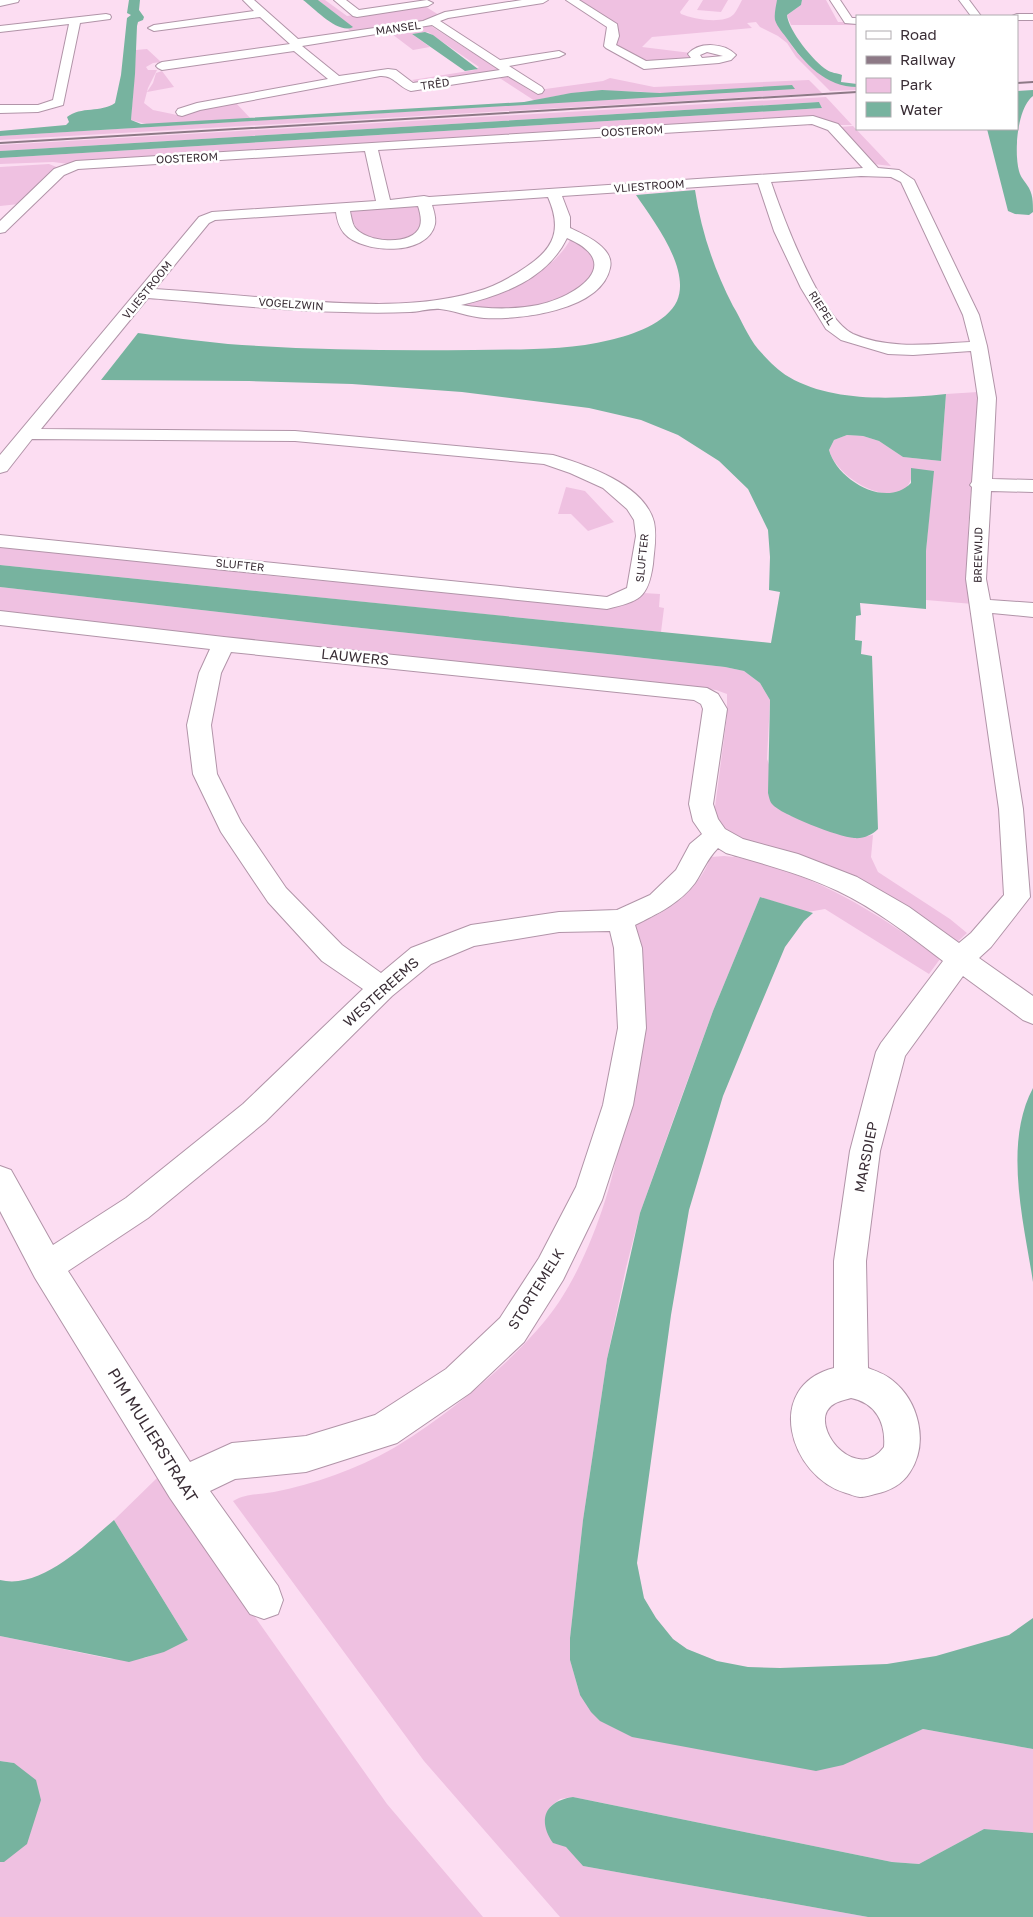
<svg xmlns="http://www.w3.org/2000/svg" width="1033" height="1917" font-family="'Golos Text',sans-serif">
	<style>
		.green { fill: #efc1e1 }
		.water { fill: #77b39f }
		.lines { fill: none; stroke-linecap: round; stroke-linejoin: round }
		.minor-casing { stroke: #b194a8; stroke-width: 2 }
		.minor { fill: #fff; fill-rule: evenodd }
		.rail { stroke: #8d7986; stroke-width: 2 }
		.labels { text-anchor: middle; stroke-width: 5; stroke-linejoin: round; paint-order: stroke }
		.far-street-label { font-size: 11px; fill: #3a2e36; stroke: #fff }
		.street-label { font-size: 14px; fill: #3a2e36; stroke: #fff }
		.near-street-label { font-size: 16px; fill: #3a2e36; stroke: #fff }
	</style>
	<rect width="100%" height="100%" fill="#fcddf2"/>
	<path class="green" d="M 318,0 L 325,0 L 347,16 L 423,5 L 439,15 L 427,21 L 352,32 L 348,29 L 352,27 Z
		M 574,0 L 689,0 L 680,12 L 681,14 C 693,19 724,25 734,14 C 737,10 740,4 742,0 L 777,0 C 773,37 819,87 857,87 L 857,90 L 830,91 L 796,57 L 787,43 L 778,36 L 760,27 L 756,22 L 747,23 L 752,28 L 652,37 L 642,47 L 691,53 L 693,60 L 646,63 L 616,45 L 618,31 L 616,25 Z
		M 703,0 L 728,0 L 721,12 L 697,10 Z
		M 802,0 L 826,0 L 838,22 L 855,22 L 857,25 L 791,25 L 787,15 L 801,5 Z
		M 424,26 L 431,26 L 498,69 L 497,71 L 417,84 L 412,80 L 475,70 L 479,67 L 428,32 L 412,34 L 430,47 L 413,50 L 388,31 Z
		M 147,49 L 161,62 L 153,63 L 146,67 L 148,70 L 157,70 L 148,88 L 144,103 L 153,110 L 182,116 L 197,110 L 236,103 L 251,119 L 150,125 L 131,120 L 136,50 Z
		M 162,71 L 174,87 L 147,92 L 153,83 L 156,73 Z
		M 503,76 L 508,77 L 531,91 L 603,81 L 610,78 L 654,87 L 809,80 L 822,93 L 0,140 L 0,136 L 662,96 L 660,93 C 617,90 577,89 535,101 L 498,77 Z
		M 826,97 L 852,125 L 837,125 L 829,122 L 69,164 L 53,162 L 0,164 L 0,158 L 822,108 L 819,102 L 0,151 L 0,145 Z
		M 853,126 L 891,166 L 873,164 L 839,127 Z
		M 49,164 L 59,168 L 19,204 L 0,206 L 0,167 Z
		M 421,204 L 422,228 L 406,239 L 381,242 L 364,235 L 358,230 L 352,220 L 351,209 Z
		M 572,237 L 590,249 L 595,265 L 589,282 L 564,298 L 526,308 L 478,309 L 452,303 C 499,289 546,283 572,237 Z
		M 978,392 L 979,409 C 974,474 961,539 973,604 L 926,600 L 926,551 L 933,471 L 912,474 C 907,516 838,483 829,450 L 834,440 L 847,435 L 863,436 L 879,441 L 903,457 L 941,461 L 946,394 Z
		M 566,487 L 585,491 L 614,522 L 588,531 L 571,514 L 558,514 Z
		M 0,546 L 282,577 L 597,606 C 619,608 626,607 643,593 L 660,594 L 659,607 L 664,608 L 661,632 L 0,565 Z
		M 0,587 L 333,625 L 617,655 L 725,667 L 744,671 L 760,683 L 770,700 L 767,759 L 788,815 L 854,838 L 873,835 L 871,857 L 878,872 L 950,919 L 967,933 L 955,944 L 810,859 L 732,837 L 713,822 L 727,716 L 727,694 L 716,690 L 0,612 Z
		M 724,856 C 744,857 762,863 780,869 C 842,890 888,921 940,959 L 929,974 L 825,909 L 808,912 L 760,897 L 713,1011 L 676,1112 L 640,1213 L 626,1268 L 607,1359 L 583,1520 L 570,1638 L 570,1660 L 580,1695 L 907,1735 L 923,1729 L 1033,1749 L 1033,1833 L 984,1829 L 919,1864 L 892,1862 L 573,1797 L 560,1799 L 550,1807 L 553,1843 L 566,1846 L 583,1866 L 868,1917 L 560,1917 L 424,1761 L 233,1501 C 247,1493 258,1495 274,1492 C 314,1484 357,1469 392,1449 C 446,1417 524,1354 559,1302 C 589,1257 615,1183 621,1130 C 624,1108 623,1085 624,1063 C 626,1017 627,972 629,926 C 666,915 696,894 711,857 Z
		M 157,1478 L 387,1804 L 483,1917 L 0,1917 L 0,1862 L 4,1862 L 14,1763 L 0,1761 L 0,1636 L 111,1659 L 145,1658 L 188,1640 L 114,1520 Z"/>
	<path class="water" d="M 129,0 L 140,0 L 139,10 L 144,17 L 143,20 L 138,22 L 137,26 L 135,74 L 131,120 L 141,124 L 524,102 L 571,93 L 602,90 L 660,93 L 792,85 L 795,89 L 0,136 L 0,131 L 66,125 L 69,122 L 67,117 C 81,106 101,113 115,103 L 121,75 L 127,18 L 131,15 L 127,13 Z
		M 303,0 L 318,0 L 353,27 C 339,35 315,9 303,0 Z
		M 777,0 L 802,0 L 801,5 L 787,15 C 788,30 814,62 827,70 C 831,73 837,73 842,75 L 841,82 L 857,84 L 857,87 C 826,87 804,63 788,40 C 784,34 777,27 775,20 C 774,14 776,6 777,0 Z
		M 425,32 L 433,35 L 478,69 L 465,71 L 412,34 Z
		M 1033,90 L 1033,96 C 1017,108 1014,153 1019,171 C 1021,178 1024,180 1027,185 C 1033,193 1033,202 1033,212 L 1029,215 L 1015,214 L 1008,211 L 987,129 L 1017,129 L 1017,91 Z
		M 819,102 L 822,108 L 0,158 L 0,151 Z
		M 695,190 C 701,231 714,269 733,306 C 741,319 748,337 758,349 C 767,359 777,370 789,377 C 833,403 897,399 946,394 L 941,461 L 903,457 L 879,441 L 863,436 L 847,435 L 834,440 L 829,450 C 837,480 886,509 911,483 L 911,468 L 934,471 L 926,551 L 926,609 L 860,603 L 861,615 L 856,616 L 855,640 L 862,641 L 861,654 L 872,656 L 878,829 C 872,835 863,839 854,838 C 839,837 781,815 772,804 C 770,802 769,797 768,793 L 770,700 L 760,683 L 744,671 L 725,667 L 617,655 L 333,625 L 0,587 L 0,565 L 771,643 L 780,592 L 769,590 L 770,557 L 768,530 L 748,489 L 719,461 L 678,435 L 641,420 L 589,408 L 462,392 L 352,384 L 249,381 L 101,380 L 138,333 C 168,337 198,341 228,344 C 310,350 392,351 474,350 C 519,349 566,351 610,340 C 632,335 667,323 677,301 C 691,269 653,220 636,195 Z
		M 760,897 L 813,913 L 804,921 L 785,947 L 753,1023 L 723,1096 L 689,1210 L 671,1315 L 637,1563 L 644,1598 L 656,1618 L 673,1639 L 687,1649 L 717,1661 L 748,1667 L 780,1668 L 887,1664 L 936,1656 L 1009,1635 L 1033,1618 L 1033,1749 L 923,1729 L 843,1765 L 816,1771 L 632,1737 L 600,1721 L 591,1712 L 580,1695 L 570,1660 L 570,1638 L 583,1520 L 607,1359 L 640,1213 L 713,1011 Z
		M 1033,1088 L 1033,1282 C 1024,1223 1003,1144 1033,1088 Z
		M 114,1520 L 188,1640 L 164,1652 L 129,1662 L 0,1636 L 0,1580 C 41,1590 86,1544 114,1520 Z
		M 0,1761 L 14,1763 L 36,1780 L 41,1800 L 27,1844 L 4,1862 L 0,1862 Z
		M 573,1797 L 892,1862 L 919,1864 L 984,1829 L 1033,1833 L 1033,1917 L 868,1917 L 583,1866 L 566,1847 L 553,1843 C 537,1820 545,1801 573,1797 Z"/>
	<g class="lines">
		<g class="minor-casing">
			<path id="minor" d="M 0,0 L 19,0 L 18,2 L 0,6 Z
				M 243,0 L 254,0 L 298,39 L 423,21 L 445,12 L 522,0 L 548,0 L 543,3 L 448,18 L 440,21 L 500,60 L 559,51 L 565,54 L 559,57 L 509,66 L 542,87 L 544,90 L 542,93 L 538,94 L 508,76 L 411,91 C 398,87 394,75 380,76 L 200,110 L 182,116 L 178,115 L 176,112 L 178,109 L 197,103 L 328,79 L 294,51 L 162,70 L 158,68 L 156,66 L 158,64 L 162,62 L 290,44 L 260,17 L 154,31 L 148,28 L 154,25 L 254,11 ZM 432,25 L 500,70 L 413,83 L 396,70 L 388,69 L 339,76 L 302,46 Z
				M 334,0 L 346,0 L 359,10 L 427,0 L 433,3 L 428,6 L 357,17 L 353,16 Z
				M 566,0 L 579,0 L 617,24 L 619,36 L 616,45 L 646,61 L 691,58 L 688,54 C 699,41 725,43 736,55 L 731,60 L 719,63 L 644,69 L 606,48 L 604,46 L 607,27 ZM 707,52 L 723,56 L 702,58 L 700,55 Z
				M 830,0 L 840,0 L 852,18 L 857,18 L 857,24 L 845,23 Z
				M 959,0 L 969,0 L 981,16 L 971,16 Z
				M 106,14 L 110,15 L 111,17 L 110,19 L 80,23 L 63,105 L 38,112 L 0,113 L 0,105 L 38,105 L 53,100 L 69,24 L 0,32 L 0,26 Z
				M 1017,14 L 1033,14 L 1033,20 L 1017,20 L 1017,16 L 1012,16 Z
				M 813,116 L 838,124 L 878,168 L 899,170 L 914,180 L 979,315 L 987,346 L 996,398 L 992,479 L 1033,480 L 1033,492 L 991,491 L 986,579 L 990,600 L 1033,603 L 1033,617 L 992,613 L 1023,809 L 1030,897 L 991,947 L 979,958 L 1033,996 L 1033,1024 L 1023,1020 L 963,976 L 905,1056 L 880,1151 L 866,1261 L 868,1368 C 876,1371 885,1374 892,1380 C 919,1401 929,1443 910,1472 C 902,1485 889,1491 875,1494 C 871,1495 865,1497 860,1497 C 856,1497 850,1494 846,1493 C 789,1476 763,1386 834,1368 L 834,1261 L 850,1151 L 876,1052 L 881,1043 L 943,961 C 910,936 876,909 838,891 C 802,874 764,864 726,853 L 718,848 C 707,859 703,871 695,883 C 679,904 657,914 635,925 L 642,948 L 646,1028 L 633,1105 L 602,1200 L 563,1280 L 524,1342 L 470,1393 L 397,1443 L 306,1472 L 235,1479 L 210,1491 L 278,1586 L 283,1600 L 278,1614 L 264,1619 L 250,1614 L 170,1498 L 35,1278 L 0,1211 L 0,1166 L 11,1170 L 53,1245 L 126,1198 L 243,1104 L 363,989 L 322,961 L 268,902 L 221,832 L 193,774 L 187,725 L 199,673 L 210,649 L 0,625 L 0,611 L 224,637 L 707,688 L 718,694 L 727,709 L 713,804 L 718,819 L 725,829 L 743,839 L 798,854 L 857,877 L 909,907 L 959,943 L 971,933 L 1004,895 L 999,809 L 966,579 L 972,487 L 970,485 L 972,482 L 978,398 L 971,351 L 913,355 L 888,354 L 841,340 L 826,329 L 801,288 L 774,231 L 758,183 L 562,196 L 570,217 L 570,228 C 585,235 615,248 610,268 C 601,311 519,320 484,318 C 469,317 453,310 440,309 C 430,308 419,312 410,312 C 388,313 367,313 345,312 C 279,311 213,303 148,298 L 41,429 L 295,431 L 553,455 C 586,465 644,484 654,522 C 657,537 654,550 653,564 C 648,599 639,601 607,609 L 0,547 L 0,535 L 607,597 L 627,588 L 636,536 L 634,520 L 627,509 L 603,488 L 570,473 L 544,464 L 295,441 L 32,439 L 7,471 L 0,473 L 0,455 L 199,217 L 212,212 L 376,201 L 365,151 L 78,169 L 64,175 L 5,232 L 0,233 L 0,221 L 54,169 L 76,161 ZM 812,124 L 828,130 L 863,168 L 429,197 L 424,196 L 390,200 L 378,150 ZM 861,176 L 891,177 L 901,182 L 963,315 L 970,342 C 931,344 890,350 853,334 C 821,319 783,217 771,182 ZM 548,197 C 562,229 555,248 526,267 C 510,278 494,287 475,292 C 416,309 351,304 291,300 C 246,296 200,292 155,289 L 209,223 L 215,220 L 336,212 C 337,220 339,227 344,233 C 362,254 428,257 435,224 C 436,218 434,211 432,205 ZM 418,206 C 420,212 422,220 420,226 C 413,247 364,243 354,226 C 352,222 351,216 350,211 ZM 567,238 C 627,264 575,297 538,305 C 513,310 487,309 461,305 C 503,295 547,279 567,238 ZM 231,652 L 694,700 L 701,704 L 703,709 L 689,804 L 693,821 L 702,834 L 690,844 L 676,870 L 650,895 L 617,910 L 559,912 L 471,925 L 411,948 L 381,973 L 342,945 L 286,888 L 241,822 L 217,774 L 211,725 L 221,673 ZM 610,931 L 614,948 L 618,1028 L 603,1105 L 576,1187 L 539,1258 L 500,1318 L 446,1369 L 375,1415 L 306,1436 L 232,1443 L 190,1462 L 68,1271 L 148,1218 L 265,1122 L 392,996 L 431,964 L 474,946 L 559,932 ZM 851,1398 C 876,1403 886,1423 884,1447 C 858,1482 815,1434 827,1411 C 832,1402 842,1401 851,1398 Z"/>
		</g>
		<use href="#minor" class="minor"/>
		<path class="rail" d="M 1017,83 L 1033,82
			M 0,143 L 857,92"/>
	</g>
	<g class="labels">
		<g class="far-street-label">
			<text transform="translate(398 28) rotate(-8)" y="4">MANSEL</text>
			<text transform="translate(435 84) rotate(-8)" y="4">TRÊD</text>
			<text transform="translate(632 131) rotate(-3)" y="4">OOSTEROM</text>
			<text transform="translate(187 158) rotate(-3)" y="4">OOSTEROM</text>
			<text transform="translate(649 186) rotate(-4)" y="4">VLIESTROOM</text>
			<text transform="translate(147 290) rotate(-51)" y="4">VLIESTROOM</text>
			<text transform="translate(291 304) rotate(4)" y="4">VOGELZWIN</text>
			<text transform="translate(822 308) rotate(57)" y="4">RIEPEL</text>
			<text transform="translate(978 555) rotate(-89)" y="4">BREEWIJD</text>
			<text transform="translate(642 558) rotate(-84)" y="4">SLUFTER</text>
			<text transform="translate(240 565) rotate(6)" y="4">SLUFTER</text>
		</g>
		<g class="street-label">
			<text transform="translate(355 657) rotate(6)" y="5">LAUWERS</text>
			<text transform="translate(381 992) rotate(-42)" y="5">WESTEREEMS</text>
			<text transform="translate(866 1157) rotate(-79)" y="5">MARSDIEP</text>
			<text transform="translate(536 1289) rotate(-58)" y="5">STORTEMELK</text>
		</g>
		<g class="near-street-label">
			<text transform="translate(153 1435) rotate(58)" y="6">PIM MULIERSTRAAT</text>
		</g>
	</g>
	<rect x="856" y="15" width="162" height="115" fill="#ffffff" stroke="#b0abaf"/>
	<rect x="866" y="31" width="25" height="8" fill="#ffffff" stroke="#b0abaf"/>
	<text x="900" y="40" font-size="15" fill="#3a2e36">Road</text>
	<rect x="866" y="56" width="25" height="8" fill="#8d7986" stroke="#b0abaf"/>
	<text x="900" y="65" font-size="15" fill="#3a2e36">Railway</text>
	<rect x="866" y="78" width="25" height="15" fill="#efc1e1" stroke="#b0abaf"/>
	<text x="900" y="90" font-size="15" fill="#3a2e36">Park</text>
	<rect x="866" y="102" width="25" height="15" fill="#77b39f" stroke="#b0abaf"/>
	<text x="900" y="115" font-size="15" fill="#3a2e36">Water</text>
</svg>
